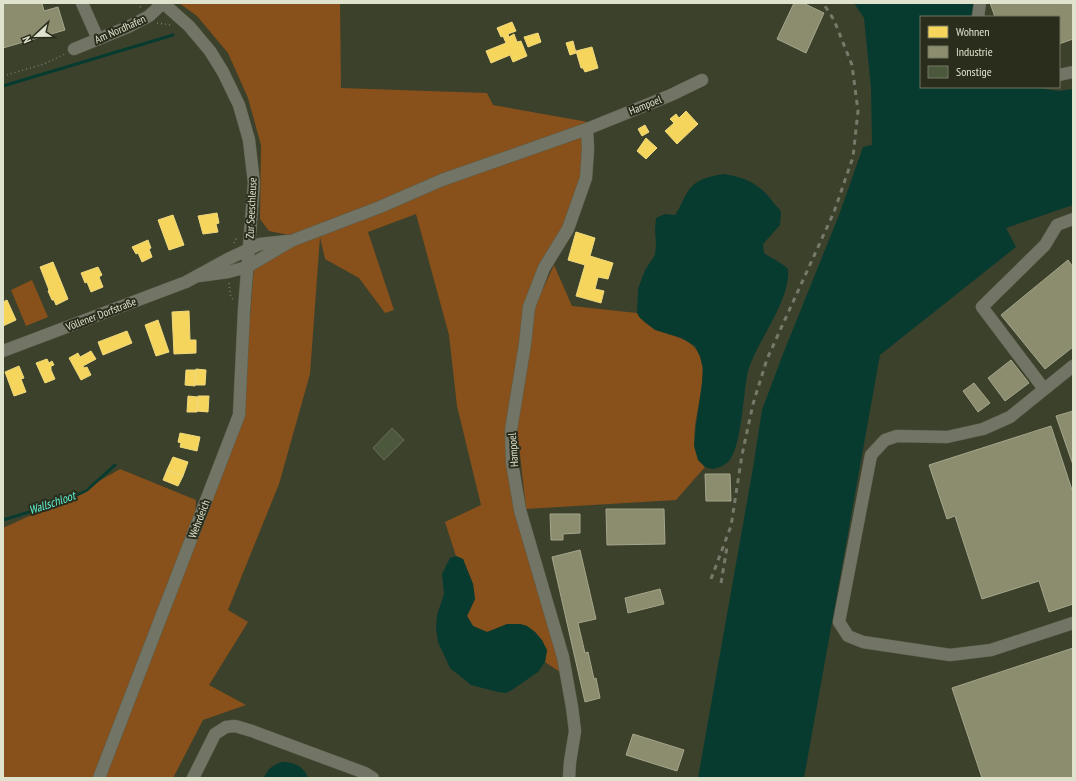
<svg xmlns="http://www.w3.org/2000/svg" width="1076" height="781" font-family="'PT Sans Narrow',sans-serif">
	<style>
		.green { fill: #88501b }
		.water { fill: #083b30 }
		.homes { fill: #f6d55c; stroke: #efd97e }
		.industry { fill: #8c8c6e; stroke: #a5a68b }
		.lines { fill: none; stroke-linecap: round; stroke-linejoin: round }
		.stream { stroke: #083b30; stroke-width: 3 }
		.building { fill: #4b583c; stroke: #666d5c }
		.minor-casing { stroke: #5b5f4c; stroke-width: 13 }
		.path { stroke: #787a6c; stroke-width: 1.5; stroke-dasharray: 1 3; stroke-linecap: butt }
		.minor { stroke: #727566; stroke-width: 12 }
		.rail { stroke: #77796a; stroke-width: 3; stroke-dasharray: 5 5; stroke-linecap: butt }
		.labels { text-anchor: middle; stroke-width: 4; stroke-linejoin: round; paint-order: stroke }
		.street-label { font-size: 11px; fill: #dfe3ce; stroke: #2a2d1c }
		.water-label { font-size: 12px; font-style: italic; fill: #5ef7d7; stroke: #2a2d1c }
	</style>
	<rect width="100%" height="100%" fill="#3c412b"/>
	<path class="green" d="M 179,3 L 340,3 L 341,88 L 487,93 L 493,105 L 588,122 L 581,127 L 584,152 L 582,178 L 521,342 L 506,431 L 560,672 L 545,662 L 547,650 L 535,632 L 527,626 L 520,624 L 487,632 L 473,626 L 467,616 L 475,599 L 473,584 L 463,559 L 456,556 L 445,522 L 481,505 L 457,406 L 449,335 L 416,214 L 368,232 L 394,310 L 385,313 L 359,278 L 325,259 L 320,237 L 310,374 L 279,484 L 228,610 L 248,622 L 209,685 L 246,705 L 203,720 L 173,778 L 104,778 L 242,415 L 254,267 L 317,225 L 289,235 L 269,231 L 260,219 L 261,145 L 248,98 L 228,53 L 197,16 Z
		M 554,265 L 572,306 L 637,313 C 653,340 691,330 700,357 C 712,391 678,439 705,467 L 676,500 L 526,509 L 517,427 L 535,306 Z
		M 32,280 L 48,317 L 26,326 L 11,290 Z
		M 120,469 L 196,500 L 195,516 L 94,778 L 3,778 L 3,528 L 75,495 Z"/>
	<path class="water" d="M 854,3 L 976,3 L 973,17 L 921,17 L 921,87 L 1033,87 L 1059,91 L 1073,89 L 1073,205 L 1006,228 L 1016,247 L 880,355 L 804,778 L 698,778 L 753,468 L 762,410 L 783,354 L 839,215 L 863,147 L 872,145 L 871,88 L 864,18 Z
		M 723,174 C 745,177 760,184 773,202 C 775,205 780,209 781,212 C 781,216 780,221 780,225 L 763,244 L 764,253 C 772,259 781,262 788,269 C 791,300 757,341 748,371 C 743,392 742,451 727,463 C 723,466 718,468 713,469 L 705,467 L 698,460 L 694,446 L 696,426 L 702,383 L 703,368 L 700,356 L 695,346 L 682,338 L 655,330 L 640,318 L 637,313 L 638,289 L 645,270 L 655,255 L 656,244 L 655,230 L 656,218 L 665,214 L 675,215 C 681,207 682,200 687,193 C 695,179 708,177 723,174 Z
		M 456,556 L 463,559 L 473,584 L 475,599 L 467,616 L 473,626 L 487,632 L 507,624 L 520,624 L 527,626 L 535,632 L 542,640 L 547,650 L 545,662 L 538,672 L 512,690 L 506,693 L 498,692 L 471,685 L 450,668 L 438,642 L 436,628 L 437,615 L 444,594 L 442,574 L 450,558 Z
		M 282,762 C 294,762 304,766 308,778 L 264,778 C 267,769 273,765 282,762 Z"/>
	<path class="homes" d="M 512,22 L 516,31 L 508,34 L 509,37 L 514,34 L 517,42 L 521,41 L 527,56 L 513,62 L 510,55 L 491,63 L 486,51 L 506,43 L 503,36 L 501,37 L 497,28 Z
		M 538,33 L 541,42 L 528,47 L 524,37 Z
		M 573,41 L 576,53 L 570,55 L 566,43 Z
		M 592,47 L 598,68 L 585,72 L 583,68 L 581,68 L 576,51 Z
		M 686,111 L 698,124 L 677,144 L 665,131 L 674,123 L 670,119 L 676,114 L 679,118 Z
		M 645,125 L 649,132 L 642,136 L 638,129 Z
		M 646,138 L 657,148 L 646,159 L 637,151 Z
		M 217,213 L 219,223 L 216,224 L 218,232 L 203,234 L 198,216 Z
		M 173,215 L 184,245 L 169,250 L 158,220 Z
		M 576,232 L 595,238 L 590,256 L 613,263 L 608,279 L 598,277 L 595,289 L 604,291 L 601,303 L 576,296 L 585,265 L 568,260 Z
		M 148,240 L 151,248 L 149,249 L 152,257 L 142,262 L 138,253 L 136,254 L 132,247 Z
		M 53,262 L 68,299 L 56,305 L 54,300 L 52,300 L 48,291 L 49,290 L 40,267 Z
		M 98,267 L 102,275 L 99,277 L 103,287 L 91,292 L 87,282 L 85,283 L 81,273 Z
		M 7,300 L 16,320 L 3,326 L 3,302 Z
		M 189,311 L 190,340 L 196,340 L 196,353 L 174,354 L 172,312 Z
		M 158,320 L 169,352 L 156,356 L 145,325 Z
		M 127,331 L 132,343 L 103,355 L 98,342 Z
		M 91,351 L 96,359 L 83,366 L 84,368 L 87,367 L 91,375 L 81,380 L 69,358 L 78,353 L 80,357 Z
		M 47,359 L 49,363 L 52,361 L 54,365 L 51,366 L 51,370 L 55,379 L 45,383 L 36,363 Z
		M 19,366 L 24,378 L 21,379 L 26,392 L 14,396 L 5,372 Z
		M 196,369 L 206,370 L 205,385 L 195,385 Z
		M 186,370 L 196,370 L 195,386 L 185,385 Z
		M 188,396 L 198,397 L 197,412 L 187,412 Z
		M 198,396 L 209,396 L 208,412 L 197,411 Z
		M 180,433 L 200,437 L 197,451 L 180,447 L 181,443 L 178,442 Z
		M 173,457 L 188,462 L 183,476 L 167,470 Z
		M 167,470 L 183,476 L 178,486 L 163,480 Z"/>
	<path class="industry" d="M 3,3 L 42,3 L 44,11 L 58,7 L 65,30 L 3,48 Z
		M 794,3 L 803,3 L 824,13 L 806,53 L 777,39 Z
		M 990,3 L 1073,3 L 1073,39 L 1059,44 L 1059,17 L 995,17 Z
		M 1068,260 L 1073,267 L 1073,347 L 1045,369 L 1001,315 Z
		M 1011,360 L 1029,383 L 1005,401 L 988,378 Z
		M 974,383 L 990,403 L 978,412 L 963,391 Z
		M 1073,411 L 1073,465 L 1056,416 Z
		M 1051,426 L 1073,493 L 1073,604 L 1049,612 L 1039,581 L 982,599 L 955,516 L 947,519 L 929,465 Z
		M 705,474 L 730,474 L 731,501 L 706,501 Z
		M 606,509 L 664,509 L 665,544 L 607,545 Z
		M 550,514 L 580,514 L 580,533 L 563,534 L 563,540 L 551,540 Z
		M 580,550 L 596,619 L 578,623 L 585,653 L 588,652 L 594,679 L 596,678 L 600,698 L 585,702 L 552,557 Z
		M 660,589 L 664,604 L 628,613 L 625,598 Z
		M 1073,648 L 1073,778 L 982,778 L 952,688 Z
		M 633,734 L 684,750 L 677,771 L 626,755 Z"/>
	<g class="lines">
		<path class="stream" d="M 3,86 L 173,35
			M 3,520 L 65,501 L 87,490 L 115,465"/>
	</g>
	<path class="building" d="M 392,428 L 404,440 L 384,460 L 373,448 Z"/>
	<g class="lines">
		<g class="minor-casing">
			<path id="minor" d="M 82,3 L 98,39
				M 978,17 L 980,3
				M 74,49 L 128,27 L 149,16 L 163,3
				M 1059,75 L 1073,72
				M 199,276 L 228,272 L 247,267 L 291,241 L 380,207 L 442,180 L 587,129 L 671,95 L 702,80
				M 3,351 L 186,282 L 228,259 L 260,244 L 288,241
				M 1073,366 L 1010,417 L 983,429 L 947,437 L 897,436 L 885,440 L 871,455 L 839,622 L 848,636 L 863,642 L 950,655 L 991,650 L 1073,623
				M 1044,389 L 982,307 L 1045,245 L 1057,225 L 1073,219
				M 99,778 L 239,415 L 244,310 L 254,183 L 249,140 L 239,105 L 223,72 L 210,51 L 189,26 L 163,3
				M 193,778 L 215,734 L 226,727 L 235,726 L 252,731 L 365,773 L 373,778
				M 569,778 L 570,762 L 575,731 L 572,707 L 563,657 L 520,510 L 512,463 L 511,430 L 525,344 L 529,307 L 544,268 L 568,229 L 586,178 L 588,149 L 587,129"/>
		</g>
		<path class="path" d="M 138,3 L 141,8
			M 157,23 L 171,25
			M 3,76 L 44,64 L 65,54
			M 234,243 L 238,236
			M 229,283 L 230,294 L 234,302"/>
		<use href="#minor" class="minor"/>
		<path class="rail" d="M 711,579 L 731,526 L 742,455 L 753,404 L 767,359 L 834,212 L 853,157 L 858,111 L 852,65 L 834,20 L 823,3
			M 721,583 L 727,547"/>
	</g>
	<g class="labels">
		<g class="street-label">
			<text transform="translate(120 29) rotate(-24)" y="4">Am Nordhafen</text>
			<text transform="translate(645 105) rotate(-22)" y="4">Hampoel</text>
			<text transform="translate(251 208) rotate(-87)" y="4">Zur Seeschleuse</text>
			<text transform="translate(101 314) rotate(-21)" y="4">Völlener Dorfstraße</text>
			<text transform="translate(513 450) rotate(-94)" y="4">Hampoel</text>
			<text transform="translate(199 519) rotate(-69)" y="4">Wehrdeich</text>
		</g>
		<g class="water-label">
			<text transform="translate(52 503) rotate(-19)" y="4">Wallschloot</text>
		</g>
	</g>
	<rect width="1076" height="781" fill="none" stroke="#dfe3ce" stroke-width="8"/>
	<rect x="920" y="16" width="140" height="72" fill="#2a2d1c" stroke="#727663"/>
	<rect x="928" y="26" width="20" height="12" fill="#f6d55c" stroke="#727663"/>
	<text x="956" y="36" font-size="12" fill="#dfe3ce">Wohnen</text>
	<rect x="928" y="46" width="20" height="12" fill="#8c8c6e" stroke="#727663"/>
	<text x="956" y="56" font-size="12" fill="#dfe3ce">Industrie</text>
	<rect x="928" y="66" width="20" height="12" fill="#4b583c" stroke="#727663"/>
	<text x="956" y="76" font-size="12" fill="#dfe3ce">Sonstige</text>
	<g transform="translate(36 36) rotate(248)" stroke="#2a2d1c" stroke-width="3" paint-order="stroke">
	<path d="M0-3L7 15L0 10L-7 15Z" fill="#dfe3ce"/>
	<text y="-6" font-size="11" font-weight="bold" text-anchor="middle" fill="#dfe3ce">N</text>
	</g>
</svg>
